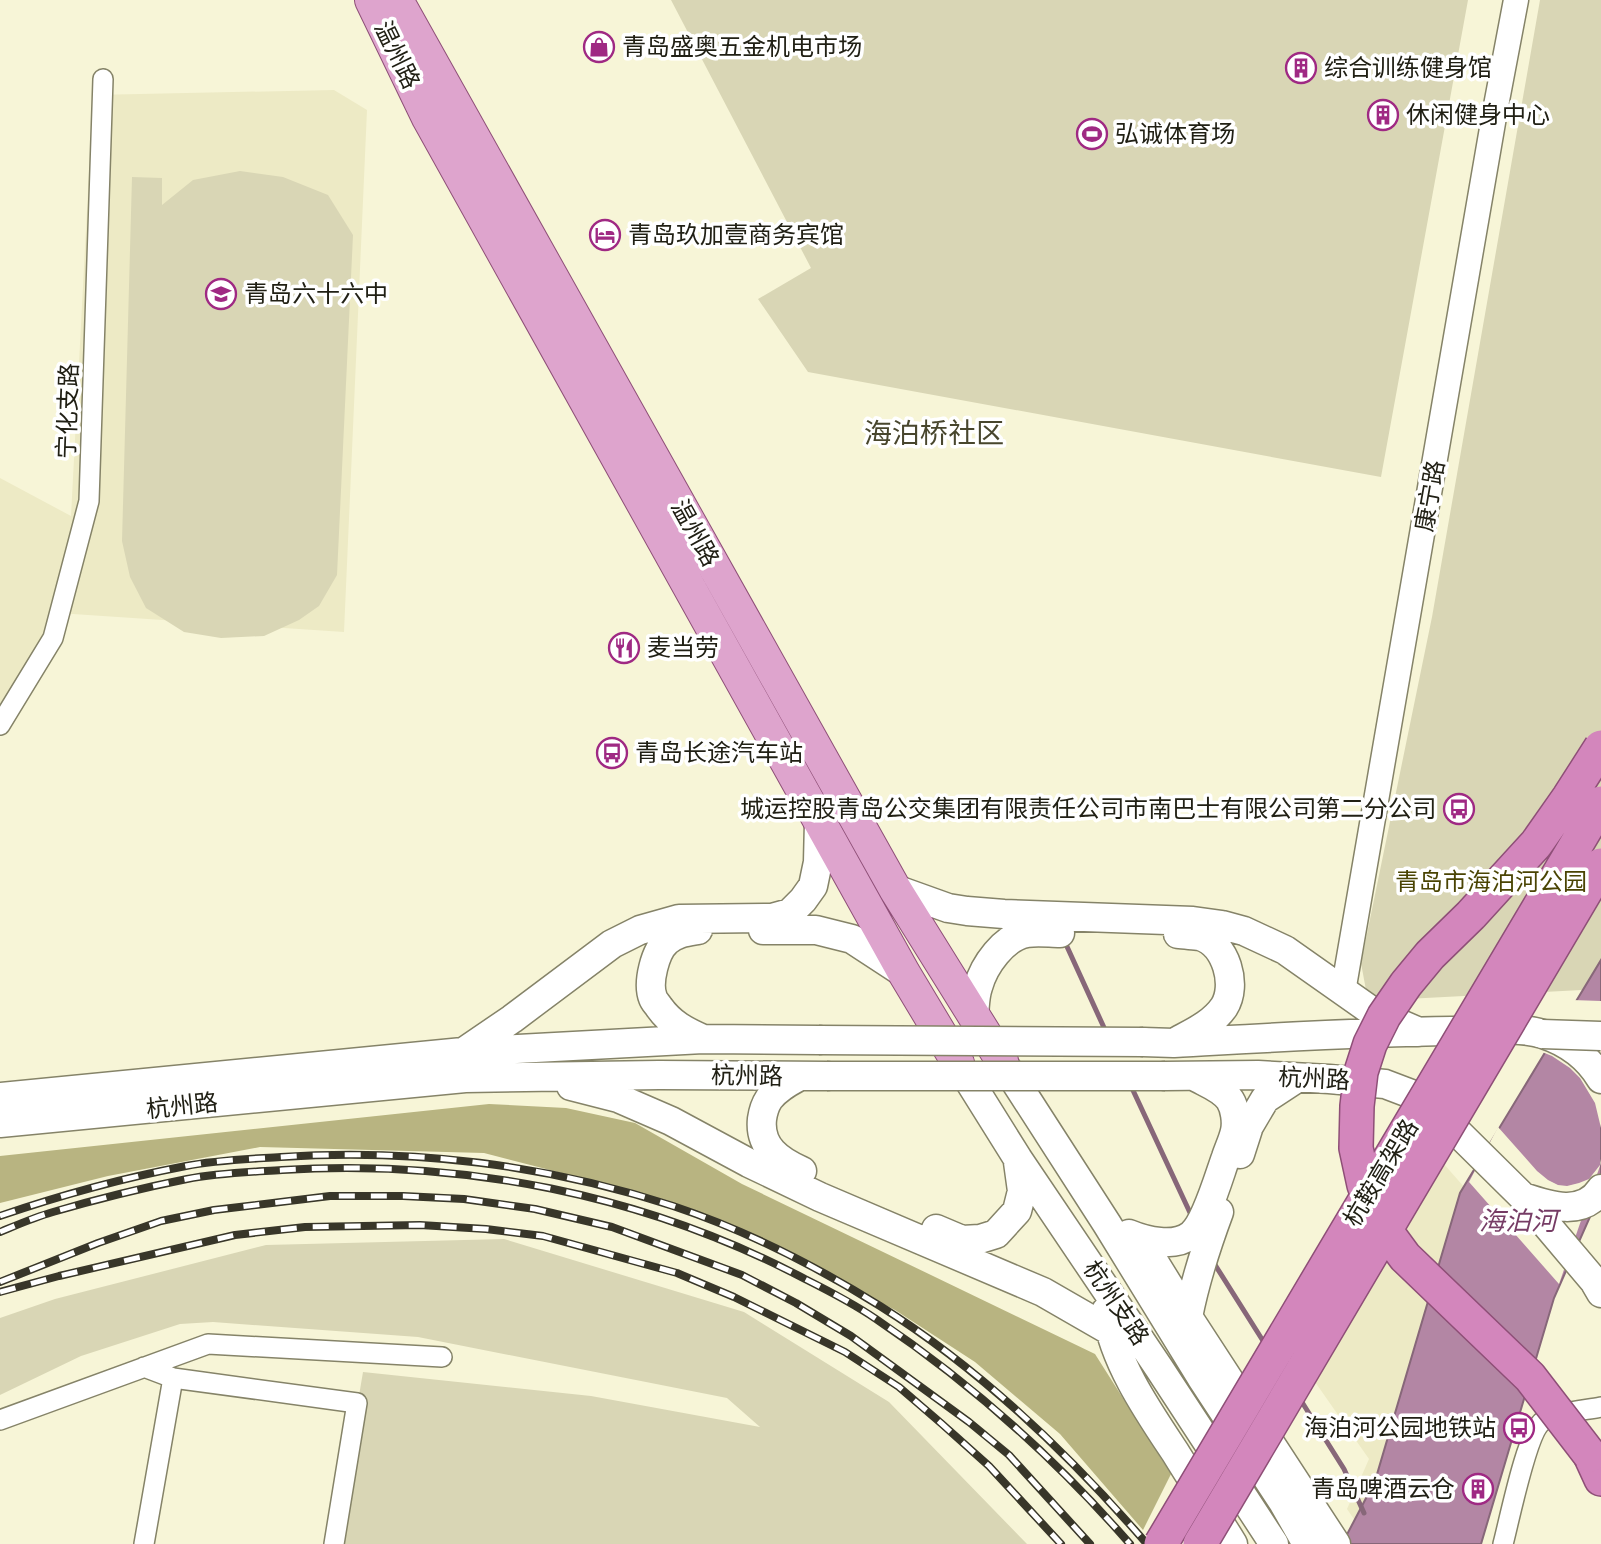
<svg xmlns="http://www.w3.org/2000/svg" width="1601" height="1544" font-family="Signika,'Noto Sans SC',sans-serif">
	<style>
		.built { fill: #edeac5 }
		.green { fill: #d9d6b5 }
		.forest { fill: #b8b481 }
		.water { fill: #b386a4; stroke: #876779; stroke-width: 2 }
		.pier { fill: #f7f5d7 }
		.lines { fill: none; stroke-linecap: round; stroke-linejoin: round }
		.stream { stroke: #876779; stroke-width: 5 }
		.minor-casing { stroke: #858368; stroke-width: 22 }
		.tertiary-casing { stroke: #858368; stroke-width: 27 }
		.secondary-casing { stroke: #858368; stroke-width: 31 }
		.primary-casing { stroke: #8e4f77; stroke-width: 34 }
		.trunk-casing { stroke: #8e4f77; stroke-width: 36 }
		.minor { stroke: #fff; stroke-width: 19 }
		.tertiary { stroke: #fff; stroke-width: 24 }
		.secondary { stroke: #fff; stroke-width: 28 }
		.primary { stroke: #dea4cd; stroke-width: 32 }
		.trunk { stroke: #d386bc; stroke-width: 33 }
		.rail-casing { stroke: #383629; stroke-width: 8 }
		.rail { stroke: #fff; stroke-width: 5; stroke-dasharray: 16; stroke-linecap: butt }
		.secondary-bridge-casing { stroke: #858368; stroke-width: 31; stroke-linecap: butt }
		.trunk-bridge-casing { stroke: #8e4f77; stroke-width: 36; stroke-linecap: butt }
		.secondary-bridge { stroke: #fff; stroke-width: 28 }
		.trunk-bridge { stroke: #d386bc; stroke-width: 33 }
		.labels { text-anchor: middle; stroke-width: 7; stroke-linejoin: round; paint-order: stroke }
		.poi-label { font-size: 24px; fill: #212015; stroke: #fff; text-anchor: start }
		.street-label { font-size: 24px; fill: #212015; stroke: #fff }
		.park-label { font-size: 24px; fill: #4a4403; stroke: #fff }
		.water-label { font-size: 26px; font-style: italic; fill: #763c65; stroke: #fff }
		.quarter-label { font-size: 28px; fill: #48462d; stroke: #fff }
	</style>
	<rect width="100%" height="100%" fill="#f7f5d7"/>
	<path class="built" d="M 334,90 L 367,110 L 344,632 L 58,613 L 0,706 L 0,478 L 71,516 L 93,95 Z
		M 1400,1114 L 1551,1286 L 1482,1544 L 1371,1544 L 1347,1509 L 1369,1459 L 1273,1322 Z"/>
	<path class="green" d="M 671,0 L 1468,0 L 1381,477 L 808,372 L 758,299 L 811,268 Z
		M 1540,0 L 1601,0 L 1601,989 L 1368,1001 L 1361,963 L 1432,617 Z
		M 240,171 L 283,177 L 328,195 L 353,235 L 337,575 L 319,606 L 299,620 L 264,636 L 221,638 L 184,632 L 146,608 L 130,577 L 122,541 L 132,177 L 162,178 L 162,205 L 193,180 Z
		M 504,1239 L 744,1312 L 889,1402 L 1027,1544 L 334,1544 L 363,1372 L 591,1396 L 760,1427 L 727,1398 L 418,1337 L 213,1322 L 180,1324 L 81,1356 L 0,1395 L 0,1318 L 55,1299 L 266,1245 Z"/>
	<path class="forest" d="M 489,1104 L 566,1108 L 635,1123 L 742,1184 L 1095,1354 L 1171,1474 L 1143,1530 L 1060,1434 L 975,1362 L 895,1310 L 746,1234 L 612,1186 L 484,1153 L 260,1147 L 108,1176 L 0,1203 L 0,1156 Z"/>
	<path class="water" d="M 1601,960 L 1601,1192 L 1554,1298 L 1481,1544 L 1342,1544 L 1375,1481 L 1460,1193 Z"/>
	<path class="pier" d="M 1572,1000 L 1601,1001 L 1601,1128 L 1595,1103 L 1580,1078 L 1570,1068 L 1552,1056 L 1542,1052 Z
		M 1498,1127 L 1537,1171 L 1548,1180 L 1558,1185 L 1567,1186 L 1579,1183 L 1589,1179 L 1600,1165 L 1601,1159 L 1601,1163 L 1559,1284 L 1469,1182 Z"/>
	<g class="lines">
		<path class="stream" d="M 1064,940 L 1106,1032
			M 1131,1086 L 1192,1217
			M 1212,1260 L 1265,1344
			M 1300,1399 L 1344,1469 L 1364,1513"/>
		<g class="minor-casing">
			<path id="minor" d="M 0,725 L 53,638 L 89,501 L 103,79
				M 144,1367 L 173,1378 L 357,1403 L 334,1544
				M 0,1420 L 208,1344 L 442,1357
				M 144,1544 L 173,1378
				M 1503,1544 C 1509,1522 1527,1431 1543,1421 C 1553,1413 1587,1410 1601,1407"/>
		</g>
		<g class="tertiary-casing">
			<path id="tertiary" d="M 1343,992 L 1495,111 L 1516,0"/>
		</g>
		<g class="secondary-casing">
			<path id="secondary" d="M 895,889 L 948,908 L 967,911 L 1004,914 L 1193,921 L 1222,925 L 1244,931 L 1285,950 L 1373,1012 L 1419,1032
				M 698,930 C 686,932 676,933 667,941 C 655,951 647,983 653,998 C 654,1001 657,1004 659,1007 C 671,1024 685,1031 703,1039
				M 763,930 L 816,930 L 852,939 L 904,973
				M 1178,934 C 1185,935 1193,935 1200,936 C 1226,944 1238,985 1224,1007 C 1213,1023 1196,1031 1179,1040
				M 974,1014 C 975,1006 975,995 978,987 C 984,965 1004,937 1027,933 C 1038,931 1050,933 1060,933
				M 1143,1042 L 1174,1043 C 1266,1038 1359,1032 1452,1031 C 1478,1031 1519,1026 1543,1034 C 1567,1042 1588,1057 1601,1079
				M 465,1051 L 512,1019 L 612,944 L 640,930 L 679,919 L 772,918 L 790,913 L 803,900 L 813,886 L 818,862 L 819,821
				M 1002,1061 L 1107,1224 L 1201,1377 L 1283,1502 L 1307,1544
				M 958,1063 L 1018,1159 L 1159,1368 L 1274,1544
				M 800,1076 C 789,1082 777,1088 769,1099 C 765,1105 763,1112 762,1119 C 759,1147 779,1161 802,1171
				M 1165,1076 L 1258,1075 L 1329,1079 L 1385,1084 L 1414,1095 L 1444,1119 L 1523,1197 L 1594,1281 L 1601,1293
				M 571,1086 L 618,1098 L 671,1121 L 749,1163 L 820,1197 L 1043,1292 L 1109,1330
				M 0,1097 L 463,1052 L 703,1039 L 819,1040
				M 0,1123 L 465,1078 L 659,1075 L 827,1076
				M 1240,1154 L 1249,1126 L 1265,1099 L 1297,1078
				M 1523,1197 C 1550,1206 1583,1217 1601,1189
				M 936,1229 L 962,1240 L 980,1239 L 996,1234 L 1017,1211 L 1022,1191 L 1018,1162
				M 1129,1234 C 1146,1241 1174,1248 1191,1235 C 1206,1223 1219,1176 1226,1157 C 1229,1148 1233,1140 1235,1131 C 1237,1122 1235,1108 1230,1100 C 1222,1088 1206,1083 1194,1076
				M 1140,1239 L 1188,1317 L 1336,1544
				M 1106,1311 C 1114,1362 1147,1410 1175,1452 C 1194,1483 1214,1513 1233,1544
				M 1188,1317 C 1195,1281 1206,1247 1219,1212"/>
		</g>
		<g class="primary-casing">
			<path id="primary" d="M 371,0 L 428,118 L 904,973 L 958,1063
				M 397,0 L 895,889 L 1002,1061"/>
		</g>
		<g class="trunk-casing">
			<path id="trunk" d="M 1590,1455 L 1601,1479"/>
		</g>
		<use href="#minor" class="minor"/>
		<use href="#tertiary" class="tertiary"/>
		<use href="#secondary" class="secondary"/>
		<use href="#primary" class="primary"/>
		<use href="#trunk" class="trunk"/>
		<g class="rail-casing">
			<path id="rail" d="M 0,1216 C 61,1195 123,1178 186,1166 C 216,1160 250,1159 281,1157 C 413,1148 548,1165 673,1206 C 745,1230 816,1266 880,1306 C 982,1370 1069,1454 1147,1544
				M 0,1232 C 17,1225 35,1217 53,1212 C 97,1199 142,1188 187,1179 C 218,1173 251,1172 282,1170 C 463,1159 644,1194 805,1279 C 829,1291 854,1304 876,1319 C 971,1383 1055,1458 1130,1544
				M 0,1282 L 98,1243 L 161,1221 L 214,1210 L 330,1196 L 403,1196 L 464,1199 L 535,1209 L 612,1227 L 742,1275 L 796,1303 L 851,1336 L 969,1422 L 1009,1455 L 1090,1544
				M 0,1292 L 59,1276 L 235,1235 L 305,1227 L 420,1225 L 486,1229 L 543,1236 L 677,1273 L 734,1297 L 845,1352 L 899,1387 L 942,1424 L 989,1466 L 1061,1544"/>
		</g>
		<use href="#rail" class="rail"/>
		<g class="secondary-bridge-casing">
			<path id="secondary-bridge" d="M 1542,1034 L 1601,1036
				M 819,1040 L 1143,1042
				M 827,1076 L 1165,1076"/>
		</g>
		<g class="trunk-bridge-casing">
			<path id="trunk-bridge" d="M 1590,1455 L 1530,1377 L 1405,1257 L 1380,1223 L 1364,1185 L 1356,1148 L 1357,1106 L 1361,1072 L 1370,1044 L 1384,1016 L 1406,984 L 1430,955 L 1471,915 L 1536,844 L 1569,797 L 1601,747
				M 1161,1544 L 1601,803
				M 1200,1544 L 1601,865"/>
		</g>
		<use href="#secondary-bridge" class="secondary-bridge"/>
		<use href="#trunk-bridge" class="trunk-bridge"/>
	</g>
	<defs>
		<g id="shop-ring" transform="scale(1.575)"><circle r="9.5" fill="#fff" stroke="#9f2983" stroke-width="1.5"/><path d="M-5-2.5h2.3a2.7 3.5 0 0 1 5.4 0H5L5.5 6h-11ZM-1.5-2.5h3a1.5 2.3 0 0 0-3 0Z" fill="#9f2983"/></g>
		<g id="building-ring" transform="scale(1.575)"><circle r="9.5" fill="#fff" stroke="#9f2983" stroke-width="1.5"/><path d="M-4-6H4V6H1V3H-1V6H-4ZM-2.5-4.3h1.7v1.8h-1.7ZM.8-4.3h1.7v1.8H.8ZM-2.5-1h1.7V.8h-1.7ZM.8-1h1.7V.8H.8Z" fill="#9f2983"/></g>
		<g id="stadium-ring" transform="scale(1.575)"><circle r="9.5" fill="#fff" stroke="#9f2983" stroke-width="1.5"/><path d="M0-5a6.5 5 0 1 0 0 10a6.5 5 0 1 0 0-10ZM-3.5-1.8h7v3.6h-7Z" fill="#9f2983"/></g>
		<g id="hotel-ring" transform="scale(1.575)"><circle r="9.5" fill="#fff" stroke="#9f2983" stroke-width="1.5"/><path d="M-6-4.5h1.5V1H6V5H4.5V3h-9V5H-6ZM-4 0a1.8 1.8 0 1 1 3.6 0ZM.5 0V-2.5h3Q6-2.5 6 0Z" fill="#9f2983"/></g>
		<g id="school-ring" transform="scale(1.575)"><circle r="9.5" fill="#fff" stroke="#9f2983" stroke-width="1.5"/><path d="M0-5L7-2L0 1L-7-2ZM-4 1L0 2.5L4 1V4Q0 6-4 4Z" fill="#9f2983"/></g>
		<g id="restaurant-ring" transform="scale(1.575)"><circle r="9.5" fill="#fff" stroke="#9f2983" stroke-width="1.5"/><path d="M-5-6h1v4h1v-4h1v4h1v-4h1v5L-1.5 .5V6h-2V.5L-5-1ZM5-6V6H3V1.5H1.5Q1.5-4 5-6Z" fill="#9f2983"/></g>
		<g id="bus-ring" transform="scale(1.575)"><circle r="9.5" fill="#fff" stroke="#9f2983" stroke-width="1.5"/><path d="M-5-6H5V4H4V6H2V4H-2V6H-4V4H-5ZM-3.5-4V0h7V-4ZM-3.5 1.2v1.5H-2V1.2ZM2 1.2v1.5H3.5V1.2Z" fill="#9f2983"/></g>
	</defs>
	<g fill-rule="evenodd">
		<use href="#shop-ring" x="599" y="47"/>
		<use href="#building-ring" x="1301" y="68"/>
		<use href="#building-ring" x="1383" y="115"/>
		<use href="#stadium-ring" x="1092" y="134"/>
		<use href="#hotel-ring" x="605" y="235"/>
		<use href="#school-ring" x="221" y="294"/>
		<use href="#restaurant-ring" x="624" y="648"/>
		<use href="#bus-ring" x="612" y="753"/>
		<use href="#bus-ring" x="1459" y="809"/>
		<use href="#bus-ring" x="1519" y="1428"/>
		<use href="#building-ring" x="1478" y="1489"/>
	</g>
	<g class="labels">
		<g class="poi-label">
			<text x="622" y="55">青岛盛奥五金机电市场</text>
			<text x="1324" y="76">综合训练健身馆</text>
			<text x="1406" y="123">休闲健身中心</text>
			<text x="1115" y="142">弘诚体育场</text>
			<text x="628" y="243">青岛玖加壹商务宾馆</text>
			<text x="244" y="302">青岛六十六中</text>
			<text x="647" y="656">麦当劳</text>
			<text x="635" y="761">青岛长途汽车站</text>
			<text x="1436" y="817" text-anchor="end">城运控股青岛公交集团有限责任公司市南巴士有限公司第二分公司</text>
			<text x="1496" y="1436" text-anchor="end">海泊河公园地铁站</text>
			<text x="1455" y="1497" text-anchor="end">青岛啤酒云仓</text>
		</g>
		<g class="street-label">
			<text transform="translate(397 55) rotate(64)" y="8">温州路</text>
			<text transform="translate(68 411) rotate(-88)" y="8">宁化支路</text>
			<text transform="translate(1430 496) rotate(-80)" y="8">康宁路</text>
			<text transform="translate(695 533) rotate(61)" y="8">温州路</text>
			<text transform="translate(747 1076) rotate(1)" y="8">杭州路</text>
			<text transform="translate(1314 1079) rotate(3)" y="8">杭州路</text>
			<text transform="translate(182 1106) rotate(-6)" y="8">杭州路</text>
			<text transform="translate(1381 1173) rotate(-59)" y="8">杭鞍高架路</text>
			<text transform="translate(1116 1303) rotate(56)" y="8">杭州支路</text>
		</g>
		<g class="park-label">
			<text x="1491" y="890">青岛市海泊河公园</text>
		</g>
		<g class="water-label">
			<text x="1518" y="1230">海泊河</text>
		</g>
		<g class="quarter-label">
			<text x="934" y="443">海泊桥社区</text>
		</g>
	</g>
</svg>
